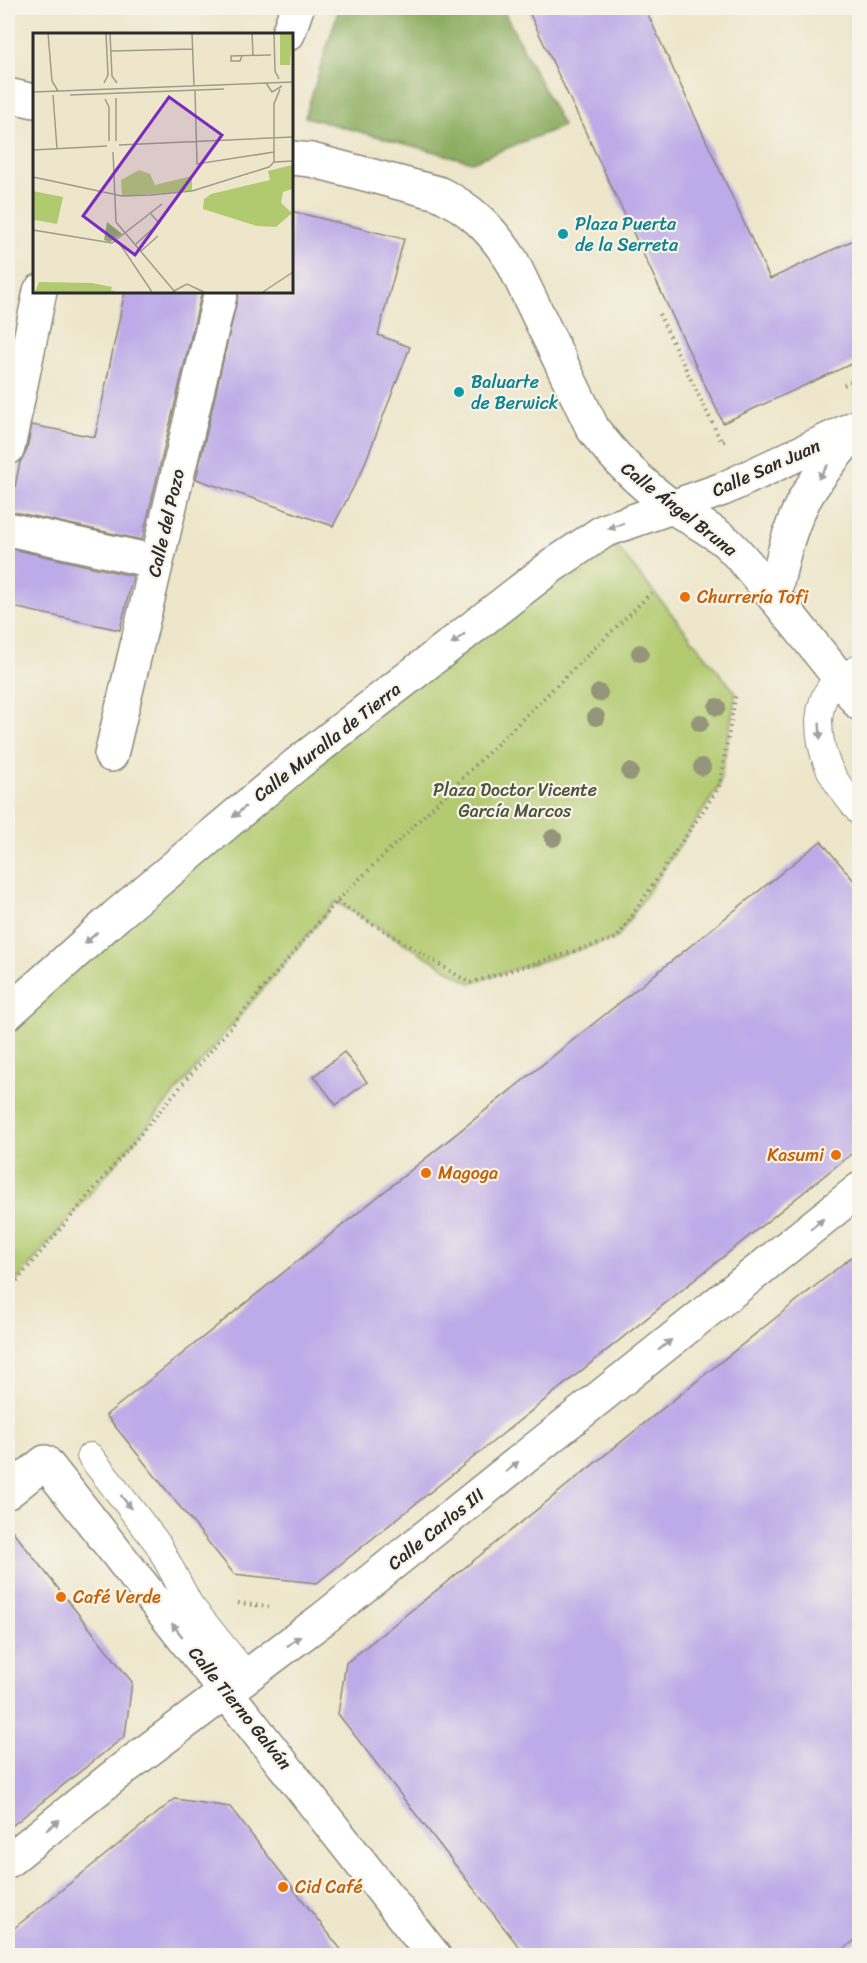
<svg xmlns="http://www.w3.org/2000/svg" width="867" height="1963" font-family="Sriracha,sans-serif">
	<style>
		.green { fill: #b2ca6f; stroke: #6e7a4d; stroke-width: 1.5 }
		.forest { fill: #8dae62; stroke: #5c6c46; stroke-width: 1.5 }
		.building { fill: #bdaae8 }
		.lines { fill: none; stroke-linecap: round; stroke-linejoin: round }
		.service-casing { stroke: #8c887a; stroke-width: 28 }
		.minor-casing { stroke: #8c887a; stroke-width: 36 }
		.tertiary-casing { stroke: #8c887a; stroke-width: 36 }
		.path { stroke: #8c887a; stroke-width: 4; stroke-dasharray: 1.5 4.5; stroke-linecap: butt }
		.service { stroke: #fff; stroke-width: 26 }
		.minor { stroke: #fff; stroke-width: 33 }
		.tertiary { stroke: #fff; stroke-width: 33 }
		.tree { fill: #95957c }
		.oneway { fill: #a0a0a0 }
		.culture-dot { fill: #0f9aa8; stroke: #f7f3e8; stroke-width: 2 }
		.food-dot { fill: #e8710a; stroke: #f7f3e8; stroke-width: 2 }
		.labels { text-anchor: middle; stroke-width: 4.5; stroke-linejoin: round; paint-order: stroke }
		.culture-label { font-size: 18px; fill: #0d838f; stroke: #f7f3e8; text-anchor: start }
		.street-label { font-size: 18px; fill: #2b2b2b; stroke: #f7f3e8 }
		.food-label { font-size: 18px; fill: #c56008; stroke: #f7f3e8; text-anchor: start }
		.park-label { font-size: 18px; fill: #4d533c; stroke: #f7f3e8 }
		.inset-road { fill: none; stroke: #9f9b8a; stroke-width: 1.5 }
		.view { fill: #7b2cbf; fill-opacity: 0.15; stroke: #7b2cbf; stroke-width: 3 }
		.inset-edge { fill: none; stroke: #2b2b2b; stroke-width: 3 }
	</style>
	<rect width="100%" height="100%" fill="#f7f3e8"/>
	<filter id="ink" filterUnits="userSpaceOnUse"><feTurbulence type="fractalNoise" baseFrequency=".0167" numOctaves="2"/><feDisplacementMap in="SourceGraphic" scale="12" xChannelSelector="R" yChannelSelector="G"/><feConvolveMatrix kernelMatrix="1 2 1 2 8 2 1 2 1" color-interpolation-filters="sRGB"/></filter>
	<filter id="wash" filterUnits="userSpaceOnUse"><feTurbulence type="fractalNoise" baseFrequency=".008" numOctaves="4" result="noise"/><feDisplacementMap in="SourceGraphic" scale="24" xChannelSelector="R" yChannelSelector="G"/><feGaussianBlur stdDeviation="1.35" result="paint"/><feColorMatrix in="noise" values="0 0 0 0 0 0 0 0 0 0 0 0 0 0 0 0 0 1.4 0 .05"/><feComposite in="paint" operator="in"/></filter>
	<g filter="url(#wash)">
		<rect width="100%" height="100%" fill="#ede6ca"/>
		<path class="green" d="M 604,531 L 736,693 L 719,787 L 617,938 L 470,983 L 336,902 L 9,1290 L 8,1288 L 8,1013 Z"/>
		<path class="forest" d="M 339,8 L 502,8 L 563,126 L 472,162 L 305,117 Z"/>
		<g id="blocks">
			<path class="building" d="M 527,8 L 645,8 L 770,279 L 860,237 L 860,360 L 723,423 Z
				M 291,211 L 404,239 L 378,335 L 410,347 L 362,471 L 333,526 L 196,479 L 239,291 L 291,291 Z
				M 125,291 L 202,291 L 142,540 L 10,511 L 20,462 L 26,452 L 32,425 L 95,437 Z
				M 8,548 L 133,576 L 120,630 L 8,606 Z
				M 821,841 L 860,888 L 860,1147 L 317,1583 L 234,1574 L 106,1415 Z
				M 344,1052 L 367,1082 L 336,1105 L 314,1076 Z
				M 860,1250 L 860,1936 L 835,1956 L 526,1956 L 338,1714 L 346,1663 Z
				M 8,1525 L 132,1682 L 125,1736 L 8,1829 Z
				M 175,1799 L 230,1807 L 346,1956 L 8,1956 L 8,1933 Z"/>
		</g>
	</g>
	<g filter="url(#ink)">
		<use href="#blocks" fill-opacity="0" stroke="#8c887a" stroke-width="1.5"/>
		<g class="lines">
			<g class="service-casing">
				<path id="service" d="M 860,667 C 849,673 837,680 829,689 C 822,698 820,710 819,720 C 819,761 835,783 860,813
					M 90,1456 L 158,1544 L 190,1605 L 248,1677"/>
			</g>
			<g class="minor-casing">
				<path id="minor" d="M 288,34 L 297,8
					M 8,95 L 34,101
					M 8,448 L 40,291
					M 8,529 L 157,562
					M 774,597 C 781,564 788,530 804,500 C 818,475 838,452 856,430
					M 111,755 L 221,291
					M 8,1013 L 116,916 L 297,764 L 552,566 L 604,531 L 723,489 L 860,425
					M 8,1492 L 45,1462 L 434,1956
					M 8,1861 L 119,1772 L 323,1619 L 860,1189"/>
			</g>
			<g class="tertiary-casing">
				<path id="tertiary" d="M 291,158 L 311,160 L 438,193 C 472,209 492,230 512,261 L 593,429 C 616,460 640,483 671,506 C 689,518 709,528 725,541 C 741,555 754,573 768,589 C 799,627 830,666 860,704"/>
			</g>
			<path class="path" d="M 659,314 L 717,433 L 722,442 L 726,440
				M 844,385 L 860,378
				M 337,902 L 470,983 L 617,938 L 719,787 L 736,693
				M 9,1290 L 336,902 L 653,591
				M 238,1603 L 269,1607"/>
			<use href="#service" class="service"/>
			<use href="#minor" class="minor"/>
			<use href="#tertiary" class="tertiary"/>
		</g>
		<g class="tree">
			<circle cx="640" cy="653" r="9"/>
			<circle cx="599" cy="693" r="9"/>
			<circle cx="717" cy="707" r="9"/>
			<circle cx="596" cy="717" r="9"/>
			<circle cx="700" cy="723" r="9"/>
			<circle cx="702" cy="767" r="9"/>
			<circle cx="630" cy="772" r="9"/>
			<circle cx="553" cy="838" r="9"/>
		</g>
		<defs><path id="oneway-solid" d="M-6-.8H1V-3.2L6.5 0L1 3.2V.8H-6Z" transform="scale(1.5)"/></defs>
		<g class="oneway">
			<use href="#oneway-solid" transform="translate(823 472) rotate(125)"/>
			<use href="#oneway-solid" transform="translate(616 526) rotate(159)"/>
			<use href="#oneway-solid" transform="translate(458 639) rotate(142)"/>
			<use href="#oneway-solid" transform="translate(820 731) rotate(87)"/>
			<use href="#oneway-solid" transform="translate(239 812) rotate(140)"/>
			<use href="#oneway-solid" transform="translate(91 938) rotate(138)"/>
			<use href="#oneway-solid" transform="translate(817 1224) rotate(-39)"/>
			<use href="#oneway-solid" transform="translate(665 1345) rotate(-39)"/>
			<use href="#oneway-solid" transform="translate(512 1467) rotate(-39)"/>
			<use href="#oneway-solid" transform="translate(126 1502) rotate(53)"/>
			<use href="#oneway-solid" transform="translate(177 1630) rotate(-129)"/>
			<use href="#oneway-solid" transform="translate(294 1641) rotate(-37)"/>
			<use href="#oneway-solid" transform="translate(53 1825) rotate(-39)"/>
		</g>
	</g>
	<g class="culture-dot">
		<circle cx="563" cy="234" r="6"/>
		<circle cx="459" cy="392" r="6"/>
	</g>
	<g class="food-dot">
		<circle cx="685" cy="597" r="6"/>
		<circle cx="836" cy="1155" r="6"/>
		<circle cx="426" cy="1173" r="6"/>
		<circle cx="61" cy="1597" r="6"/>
		<circle cx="283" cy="1887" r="6"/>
	</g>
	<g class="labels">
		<g class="culture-label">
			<text x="575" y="230">Plaza Puerta<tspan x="575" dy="21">de la Serreta</tspan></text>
			<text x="471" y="388">Baluarte<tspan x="471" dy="21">de Berwick</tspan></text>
		</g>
		<g class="street-label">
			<text transform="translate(766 468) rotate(-24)" y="6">Calle San Juan</text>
			<text transform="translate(679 509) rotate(38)" y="6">Calle Ángel Bruna</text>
			<text transform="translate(166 523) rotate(-77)" y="6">Calle del Pozo</text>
			<text transform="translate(327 742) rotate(-38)" y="6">Calle Muralla de Tierra</text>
			<text transform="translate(436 1529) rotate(-39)" y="6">Calle Carlos III</text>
			<text transform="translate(240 1708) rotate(51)" y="6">Calle Tierno Galván</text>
		</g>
		<g class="food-label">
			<text x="697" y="603">Churrería Tofi</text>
			<text x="824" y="1161" text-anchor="end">Kasumi</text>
			<text x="438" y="1179">Magoga</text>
			<text x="73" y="1603">Café Verde</text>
			<text x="295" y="1893">Cid Café</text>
		</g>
		<g class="park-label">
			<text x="515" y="796">Plaza Doctor Vicente<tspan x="515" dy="21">García Marcos</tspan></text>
		</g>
	</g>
	<g transform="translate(33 33)">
		<rect width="260" height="260" fill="#ede6ca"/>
		<path d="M 247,0 L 259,0 L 257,32 L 247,32 ZM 259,132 L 259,156 L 250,159 L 248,170 L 259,180 L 243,194 L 224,193 L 170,176 L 171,166 L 178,161 L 237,147 L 235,138 ZM 106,137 L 117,141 L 122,152 L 159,143 L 159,158 L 89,163 L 88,147 ZM 0,158 L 30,164 L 24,191 L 2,187 L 0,190 ZM 6,249 L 59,250 L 79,254 L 78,257 L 84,259 L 2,259 Z" fill="#b2ca6f"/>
		<path d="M 74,189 L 89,201 L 77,209 L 71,207 Z" fill="#8dae62"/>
		<path class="inset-road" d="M 15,0 L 19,48 L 25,58M 77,0 L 79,43 L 84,50M 159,0 L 161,52M 219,0 L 220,22M 241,0 L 242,38 L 246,46M 78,18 L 160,16M 209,23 L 207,28 L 198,28 L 198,23 L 235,22 L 238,22M 71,50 L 75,42 L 73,0M 233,50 L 239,59 L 249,53M 162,57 L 164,131 L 241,119M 0,59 L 260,49M 20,62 L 24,116M 37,62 L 191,56M 83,65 L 83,108M 72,66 L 76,74 L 76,108M 86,112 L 260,104M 0,117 L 74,113M 80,119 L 83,189 L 142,259M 241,129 L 241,71 L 247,56M 241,129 L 260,128M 0,144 L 89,163 L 118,162 L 159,158 L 236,134 L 241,129M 0,197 L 79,210 L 129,171M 85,208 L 119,259M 103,211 L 126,190 L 118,181M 108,218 L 125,203M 139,259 L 154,251 L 171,259M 230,259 L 260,239"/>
		<path class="view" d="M 136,64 L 189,102 L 102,222 L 50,183 Z"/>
		<rect width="260" height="260" class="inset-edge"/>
	</g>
	<rect width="867" height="1963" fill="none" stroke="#f7f3e8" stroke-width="30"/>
</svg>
